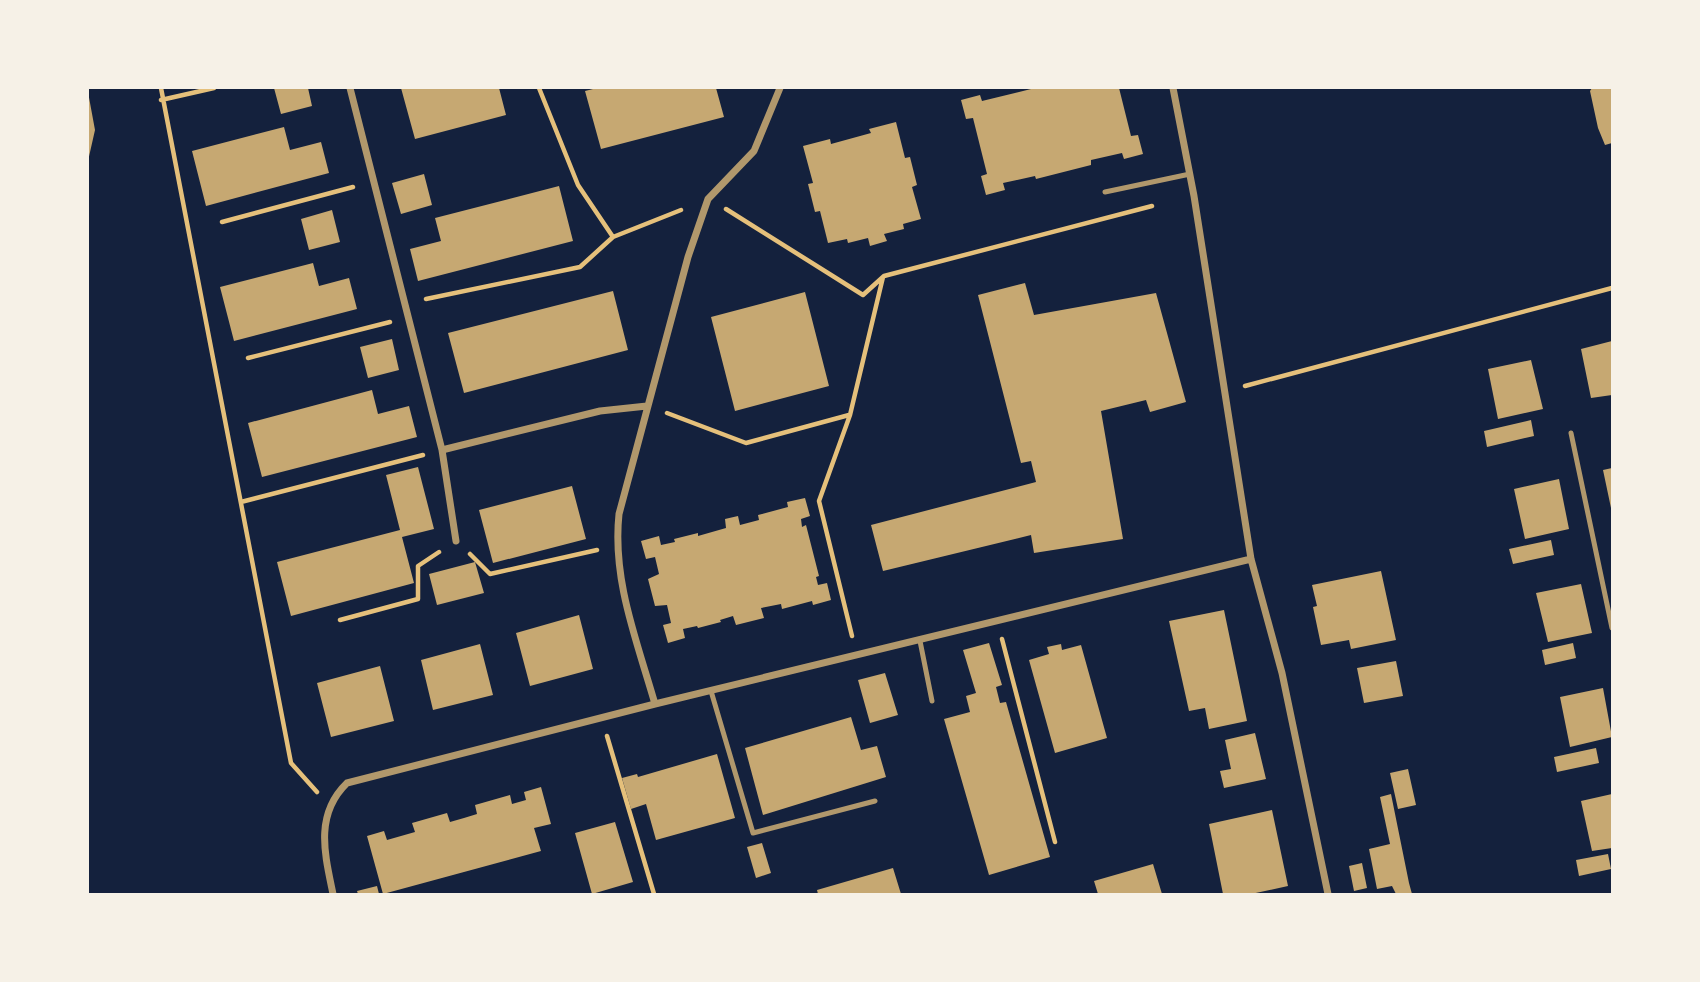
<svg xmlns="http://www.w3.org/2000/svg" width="1700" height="982" font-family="'Golos Text',sans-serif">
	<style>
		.building { fill: #c6a872 }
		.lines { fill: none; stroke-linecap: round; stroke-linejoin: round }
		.path { stroke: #e5c07b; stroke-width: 4.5 }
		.service { stroke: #b1986c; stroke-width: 5 }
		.minor { stroke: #b1986c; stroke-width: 7 }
	</style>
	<rect width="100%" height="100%" fill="#14213d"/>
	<path class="building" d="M 274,88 L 308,88 L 312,106 L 281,114 Z
		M 401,88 L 499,88 L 506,115 L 415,139 Z
		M 597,88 L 716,88 L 724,117 L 601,149 L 585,91 Z
		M 1035,88 L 1119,88 L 1131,136 L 1138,135 L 1143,154 L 1124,159 L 1122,153 L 1091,160 L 1091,165 L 1036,179 L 1035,176 L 1003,183 L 1005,190 L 986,195 L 981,176 L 987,174 L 973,118 L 966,119 L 961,100 L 980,95 L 982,101 Z
		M 1592,88 L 1612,88 L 1612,143 L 1605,145 L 1598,128 L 1590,91 Z
		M 88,92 L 95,130 L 88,161 Z
		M 896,122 L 905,158 L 910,157 L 917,185 L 912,187 L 921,219 L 903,224 L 904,229 L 884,234 L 887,241 L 870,246 L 868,238 L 848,243 L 847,239 L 828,243 L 820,211 L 815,212 L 808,184 L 813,183 L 803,146 L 830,139 L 831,144 L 871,133 L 869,129 Z
		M 284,127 L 290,150 L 321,142 L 329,173 L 206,206 L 192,151 Z
		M 424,174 L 432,205 L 401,214 L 392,183 Z
		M 559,186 L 573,241 L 418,281 L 410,249 L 441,241 L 435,218 Z
		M 332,210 L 340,242 L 309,250 L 301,219 Z
		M 313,263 L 319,286 L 349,278 L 357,309 L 234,341 L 220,287 Z
		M 1025,283 L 1034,315 L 1156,293 L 1186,402 L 1150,412 L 1146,400 L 1101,411 L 1123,539 L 1034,553 L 1031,535 L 883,571 L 871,525 L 1036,482 L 1031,461 L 1021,463 L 978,295 Z
		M 613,291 L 628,350 L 464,393 L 448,333 Z
		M 805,292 L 829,386 L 735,411 L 711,317 Z
		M 392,339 L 399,370 L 368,378 L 360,347 Z
		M 1612,341 L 1612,395 L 1591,398 L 1581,349 Z
		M 1531,360 L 1543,409 L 1498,419 L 1488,369 Z
		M 372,390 L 378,414 L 409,406 L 417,437 L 262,477 L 248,423 Z
		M 1531,420 L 1534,436 L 1487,447 L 1484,431 Z
		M 418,467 L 434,529 L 402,537 L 414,583 L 291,616 L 277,562 L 400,530 L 386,475 Z
		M 1612,468 L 1612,508 L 1611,508 L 1603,470 Z
		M 1559,479 L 1569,529 L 1525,539 L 1514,489 Z
		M 572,486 L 586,539 L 493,563 L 479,510 Z
		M 805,498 L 810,516 L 801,519 L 802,527 L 806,525 L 819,576 L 816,577 L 818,585 L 827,583 L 831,600 L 813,605 L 812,601 L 782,609 L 781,604 L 761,608 L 764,618 L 736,625 L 733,616 L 720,620 L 721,622 L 698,628 L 697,626 L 683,629 L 685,638 L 668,643 L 663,625 L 671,623 L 667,605 L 655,606 L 648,579 L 659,574 L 655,557 L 646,559 L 641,541 L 659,536 L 661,545 L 675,542 L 674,539 L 698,533 L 698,536 L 726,528 L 725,519 L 738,516 L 740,525 L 759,520 L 758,515 L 788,507 L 787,502 Z
		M 1551,540 L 1554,555 L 1513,564 L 1509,549 Z
		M 475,562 L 484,593 L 437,605 L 429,574 Z
		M 1381,571 L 1396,640 L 1351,649 L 1349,640 L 1321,645 L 1313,607 L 1317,606 L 1312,585 Z
		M 1581,584 L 1592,633 L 1548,642 L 1536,593 Z
		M 1224,610 L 1247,721 L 1209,729 L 1205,708 L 1189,711 L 1169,621 Z
		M 579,615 L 593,669 L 530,686 L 516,633 Z
		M 989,643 L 1002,685 L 996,687 L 1000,703 L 1006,702 L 1050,857 L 989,875 L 944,719 L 970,712 L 966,696 L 976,693 L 963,650 Z
		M 1573,643 L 1576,658 L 1545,665 L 1542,650 Z
		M 480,644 L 493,695 L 433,710 L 421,660 Z
		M 1061,644 L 1062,650 L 1081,645 L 1107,738 L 1055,753 L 1029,660 L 1049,654 L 1047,647 Z
		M 1396,661 L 1403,696 L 1364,703 L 1357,668 Z
		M 380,666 L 394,721 L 331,737 L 317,683 Z
		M 885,673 L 898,715 L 870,723 L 858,680 Z
		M 1603,688 L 1612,737 L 1570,747 L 1560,697 Z
		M 851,717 L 861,750 L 877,746 L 886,777 L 763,815 L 745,748 Z
		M 1255,733 L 1266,779 L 1224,788 L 1220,771 L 1231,769 L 1225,740 Z
		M 1596,748 L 1599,763 L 1557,772 L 1554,757 Z
		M 717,754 L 735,818 L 656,840 L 646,804 L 631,809 L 622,778 L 637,774 L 638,777 Z
		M 1408,769 L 1416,805 L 1398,809 L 1390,773 Z
		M 541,787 L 551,824 L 534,828 L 541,851 L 383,894 L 367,836 L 384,831 L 387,840 L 415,832 L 412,823 L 447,813 L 450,822 L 464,818 L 477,814 L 475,805 L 510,795 L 512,804 L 526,800 L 524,792 Z
		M 1391,794 L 1409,883 L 1412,894 L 1396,894 L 1392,886 L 1377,889 L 1369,849 L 1390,844 L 1380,797 Z
		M 1612,794 L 1612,848 L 1592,851 L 1581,801 Z
		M 1272,810 L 1288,886 L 1251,894 L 1223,894 L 1209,824 Z
		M 615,822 L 633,882 L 592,894 L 575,833 Z
		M 762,843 L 771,873 L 756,878 L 747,847 Z
		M 1608,854 L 1611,869 L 1579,876 L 1576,860 Z
		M 1362,863 L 1367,888 L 1354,891 L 1349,866 Z
		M 1153,864 L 1162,894 L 1098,894 L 1094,881 Z
		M 893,868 L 901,894 L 818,894 L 817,890 Z
		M 377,886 L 379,894 L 358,894 L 357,891 Z"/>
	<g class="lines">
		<path class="path" d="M 161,88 L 291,763 L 317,792
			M 539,88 L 578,185 L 613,237 L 681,210
			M 161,100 L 214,88
			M 726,209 L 863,295 L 884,276 L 1152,206
			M 222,222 L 353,187
			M 426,299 L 580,267 L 613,237
			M 248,358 L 390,322
			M 1245,386 L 1612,288
			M 667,413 L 746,443 L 849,415
			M 241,502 L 423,455
			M 470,554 L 490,574 L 597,550
			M 340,620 L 418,599 L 418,566 L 439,552
			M 852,636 L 819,501 L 850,415 L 883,277
			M 1002,639 L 1055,842
			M 607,736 L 654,894"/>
		<path class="service" d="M 1105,192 L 1190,174
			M 1571,433 L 1612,628
			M 920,641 L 932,701
			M 711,691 L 753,833 L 875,801"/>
		<path class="minor" d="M 350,88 L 442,450 L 600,411 L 647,406
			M 1173,88 L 1194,196 L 1251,559 L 1282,673 L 1328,894
			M 442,450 L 456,541
			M 655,704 C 637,641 612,580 619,514 L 688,257 L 708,199 L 754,151 L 780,88
			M 333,894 C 325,855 314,815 347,783 L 655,704 L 1251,559"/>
	</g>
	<rect width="1700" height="982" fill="none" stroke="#f6f1e7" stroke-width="178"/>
</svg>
